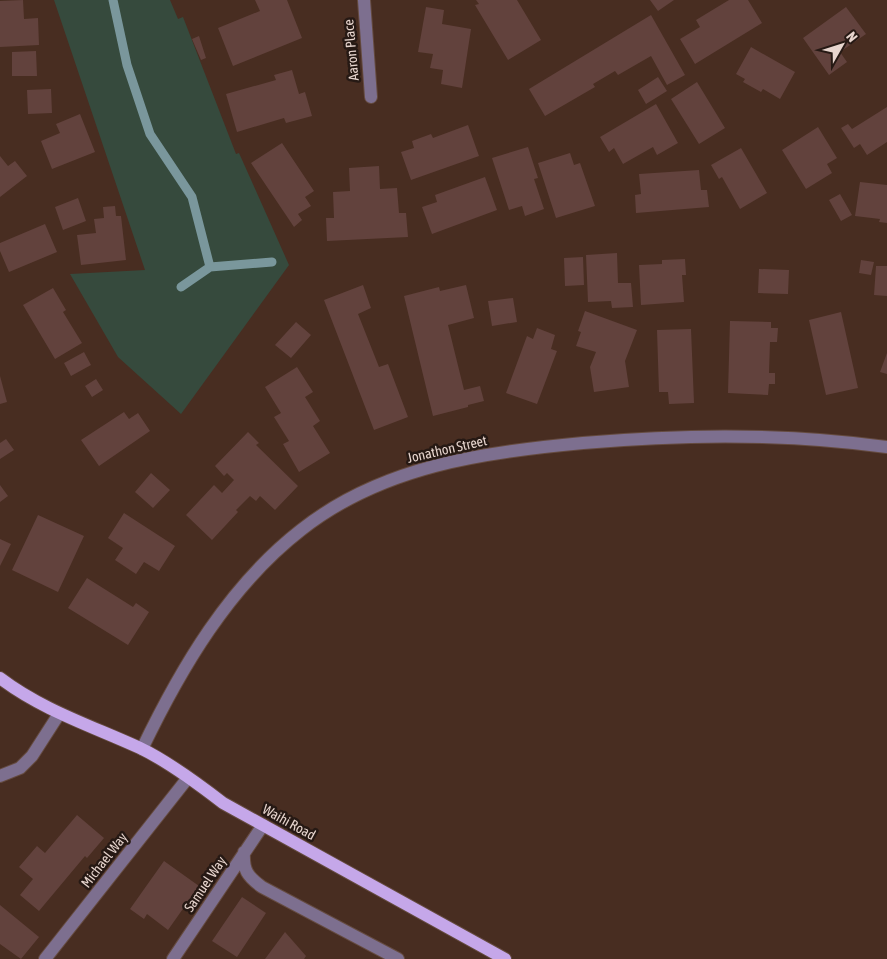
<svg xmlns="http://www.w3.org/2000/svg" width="887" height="959" font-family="'Asap Condensed',sans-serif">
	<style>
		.green { fill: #364a3d }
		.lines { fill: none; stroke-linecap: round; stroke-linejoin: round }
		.stream { stroke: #7a979c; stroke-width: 9 }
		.building { fill: #62423d }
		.minor-casing { stroke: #654b40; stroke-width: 14 }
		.major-casing { stroke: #654b40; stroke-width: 14 }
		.minor { stroke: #7d6f8f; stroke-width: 12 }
		.major { stroke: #c5a7e9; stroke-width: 12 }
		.labels { text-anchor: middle; stroke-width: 5; stroke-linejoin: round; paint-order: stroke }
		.street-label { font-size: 14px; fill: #e7d5ce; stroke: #261914 }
	</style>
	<rect width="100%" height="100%" fill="#482d21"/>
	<path class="green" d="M 54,0 L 170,0 L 178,19 L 183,17 L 236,154 L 239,153 L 289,265 L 181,414 L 118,357 L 70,274 L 145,270 Z"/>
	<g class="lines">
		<path class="stream" d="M 113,0 L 127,65 L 150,134 L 192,197 L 210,267 L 272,262
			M 181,287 L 210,267"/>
	</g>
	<path class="building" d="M 23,0 L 24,19 L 38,18 L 39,45 L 0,47 L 0,1 Z
		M 255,0 L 287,0 L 302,38 L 233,66 L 218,28 L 260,11 Z
		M 476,0 L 517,0 L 541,40 L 508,60 L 475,5 L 479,4 Z
		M 650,0 L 674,0 L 658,11 Z
		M 729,0 L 748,0 L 762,23 L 695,64 L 680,39 L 700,27 L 696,20 Z
		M 426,7 L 444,10 L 442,24 L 471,29 L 462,88 L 441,84 L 443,70 L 430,68 L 433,54 L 418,52 Z
		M 846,7 L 866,34 L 840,52 L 847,62 L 829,75 L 803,38 Z
		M 651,15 L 685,75 L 667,85 L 651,56 L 618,75 L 615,71 L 593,84 L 595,87 L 545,116 L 529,89 Z
		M 199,36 L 206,58 L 201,60 L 192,39 Z
		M 751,47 L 795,72 L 780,99 L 763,89 L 761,92 L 743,82 L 745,79 L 736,74 Z
		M 36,51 L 37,76 L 12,76 L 12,52 Z
		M 292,70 L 299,94 L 305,92 L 312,116 L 286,123 L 284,118 L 237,132 L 226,94 L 276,80 L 274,75 Z
		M 658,77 L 667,91 L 646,104 L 638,90 Z
		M 697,82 L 725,128 L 699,144 L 671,99 Z
		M 51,89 L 52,113 L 28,114 L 27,90 Z
		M 656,104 L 678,143 L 657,155 L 653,147 L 623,164 L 614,148 L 609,152 L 600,137 Z
		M 887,107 L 887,142 L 867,155 L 860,144 L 854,148 L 841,128 L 848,124 L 852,129 Z
		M 80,114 L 95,152 L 52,169 L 41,141 L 60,133 L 56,124 Z
		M 468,125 L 479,156 L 411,180 L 401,152 L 414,148 L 412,141 L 431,134 L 433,138 Z
		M 818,127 L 837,158 L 827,164 L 832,173 L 806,189 L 782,150 Z
		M 282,143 L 314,191 L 305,197 L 311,206 L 298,214 L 302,220 L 294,227 L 251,163 Z
		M 528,147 L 538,178 L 534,179 L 544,209 L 525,216 L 522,206 L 509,210 L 492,158 Z
		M 741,148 L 767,193 L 740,209 L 722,177 L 719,179 L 711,165 Z
		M 570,153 L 574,165 L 580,163 L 595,206 L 556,218 L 538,163 Z
		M 0,156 L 8,166 L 15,161 L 27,176 L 0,197 Z
		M 379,166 L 380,189 L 397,188 L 399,213 L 406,213 L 408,237 L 327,241 L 326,218 L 334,218 L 333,192 L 350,191 L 349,168 Z
		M 699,170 L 701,190 L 707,190 L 709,207 L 636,213 L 635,195 L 641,194 L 639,174 Z
		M 485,177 L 497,210 L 432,234 L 422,207 L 437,202 L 435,195 Z
		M 860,182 L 887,185 L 887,223 L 879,222 L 880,219 L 855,216 Z
		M 840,194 L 852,215 L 841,221 L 829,200 Z
		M 78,198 L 86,221 L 63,230 L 55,207 Z
		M 115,206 L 116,216 L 121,216 L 126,260 L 81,265 L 77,235 L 96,233 L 94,219 L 104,218 L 103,207 Z
		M 45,224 L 57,252 L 9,272 L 0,251 L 0,243 Z
		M 617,253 L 618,283 L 631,283 L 633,307 L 612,308 L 611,301 L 588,302 L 586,255 Z
		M 583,257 L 584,285 L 565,286 L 564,258 Z
		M 685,259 L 686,275 L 682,275 L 684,302 L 641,305 L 639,265 L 662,264 L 662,260 Z
		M 861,260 L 874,262 L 871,275 L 859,273 Z
		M 876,266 L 887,266 L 887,296 L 874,295 Z
		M 759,269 L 789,270 L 788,294 L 758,293 Z
		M 363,285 L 371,308 L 358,314 L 379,367 L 388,364 L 408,417 L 374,430 L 324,300 Z
		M 466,285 L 474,318 L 448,325 L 464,390 L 480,386 L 484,401 L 468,405 L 468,407 L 433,416 L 404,296 L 439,287 L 440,291 Z
		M 53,288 L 66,310 L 63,312 L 82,343 L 55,359 L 23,305 Z
		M 513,298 L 517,322 L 492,326 L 488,301 Z
		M 585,311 L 637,330 L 625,361 L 629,387 L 594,392 L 590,367 L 596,352 L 576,346 L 581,332 L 578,331 Z
		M 841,312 L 858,388 L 826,395 L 809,320 Z
		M 730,321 L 771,322 L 771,328 L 778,328 L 777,342 L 770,342 L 769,373 L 775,373 L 775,384 L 769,384 L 768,395 L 728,393 Z
		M 296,322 L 311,335 L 291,358 L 275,345 Z
		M 537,328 L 555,335 L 551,349 L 557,351 L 537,404 L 506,393 L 527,336 L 533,339 Z
		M 691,329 L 694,403 L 669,404 L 668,392 L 659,392 L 657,330 Z
		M 84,352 L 91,365 L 71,376 L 64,363 Z
		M 887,353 L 887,374 L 880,372 Z
		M 297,367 L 313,392 L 305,397 L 320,421 L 313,426 L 330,453 L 299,472 L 283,444 L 289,441 L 274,417 L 281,413 L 265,387 Z
		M 0,376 L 7,402 L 0,404 Z
		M 96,379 L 103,390 L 92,397 L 85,386 Z
		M 124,412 L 129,419 L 138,413 L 150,431 L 99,466 L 81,440 Z
		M 248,432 L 259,443 L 256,445 L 298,486 L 275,510 L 260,496 L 256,501 L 250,496 L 236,510 L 238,512 L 212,540 L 186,515 L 214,485 L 222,493 L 234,480 L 227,473 L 224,476 L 215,466 Z
		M 6,439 L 14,450 L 0,459 L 0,443 Z
		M 151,473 L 170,490 L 153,508 L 135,492 Z
		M 0,485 L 8,496 L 0,502 Z
		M 124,513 L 175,546 L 159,571 L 144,562 L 136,574 L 115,560 L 123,548 L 108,538 Z
		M 38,515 L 84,536 L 58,592 L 12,570 Z
		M 0,539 L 11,544 L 0,566 Z
		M 87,578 L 133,607 L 136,603 L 149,612 L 128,645 L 68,608 Z
		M 77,815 L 104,838 L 87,858 L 85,856 L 39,911 L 20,895 L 33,879 L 19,867 L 37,846 L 45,853 Z
		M 164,861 L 199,886 L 168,930 L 147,914 L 144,919 L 130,909 Z
		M 242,897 L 266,913 L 237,957 L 212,941 Z
		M 0,905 L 39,937 L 21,959 L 0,944 Z
		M 285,932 L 306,956 L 304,959 L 265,959 Z"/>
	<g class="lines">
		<g class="minor-casing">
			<path id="minor" d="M 364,0 L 371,97
				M 142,749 C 181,668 229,586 301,530 C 382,466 484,452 583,443 C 684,434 787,433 887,447
				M 0,776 L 20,768 L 32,756 L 59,714
				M 244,852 C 243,870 247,876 262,887 L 398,959
				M 45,959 L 187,779
				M 173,959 L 263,825"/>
		</g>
		<g class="major-casing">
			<path id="major" d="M 0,678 C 42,710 92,726 140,748 C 165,760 201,786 223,803 L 505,959"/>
		</g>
		<use href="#minor" class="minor"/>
		<use href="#major" class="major"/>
	</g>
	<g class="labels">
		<g class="street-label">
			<text transform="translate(351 50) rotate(-95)" y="5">Aaron Place</text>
			<text transform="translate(447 449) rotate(-13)" y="5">Jonathon Street</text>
			<text transform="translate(289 822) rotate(29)" y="5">Waihi Road</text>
			<text transform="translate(104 860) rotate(-52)" y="5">Michael Way</text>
			<text transform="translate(205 884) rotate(-56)" y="5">Samuel Way</text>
		</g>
	</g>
	<g transform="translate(842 45) rotate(51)" stroke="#261914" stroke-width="4" paint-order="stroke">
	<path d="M0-4L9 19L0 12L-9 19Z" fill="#e7d5ce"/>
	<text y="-8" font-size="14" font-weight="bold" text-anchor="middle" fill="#e7d5ce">N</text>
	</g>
</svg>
